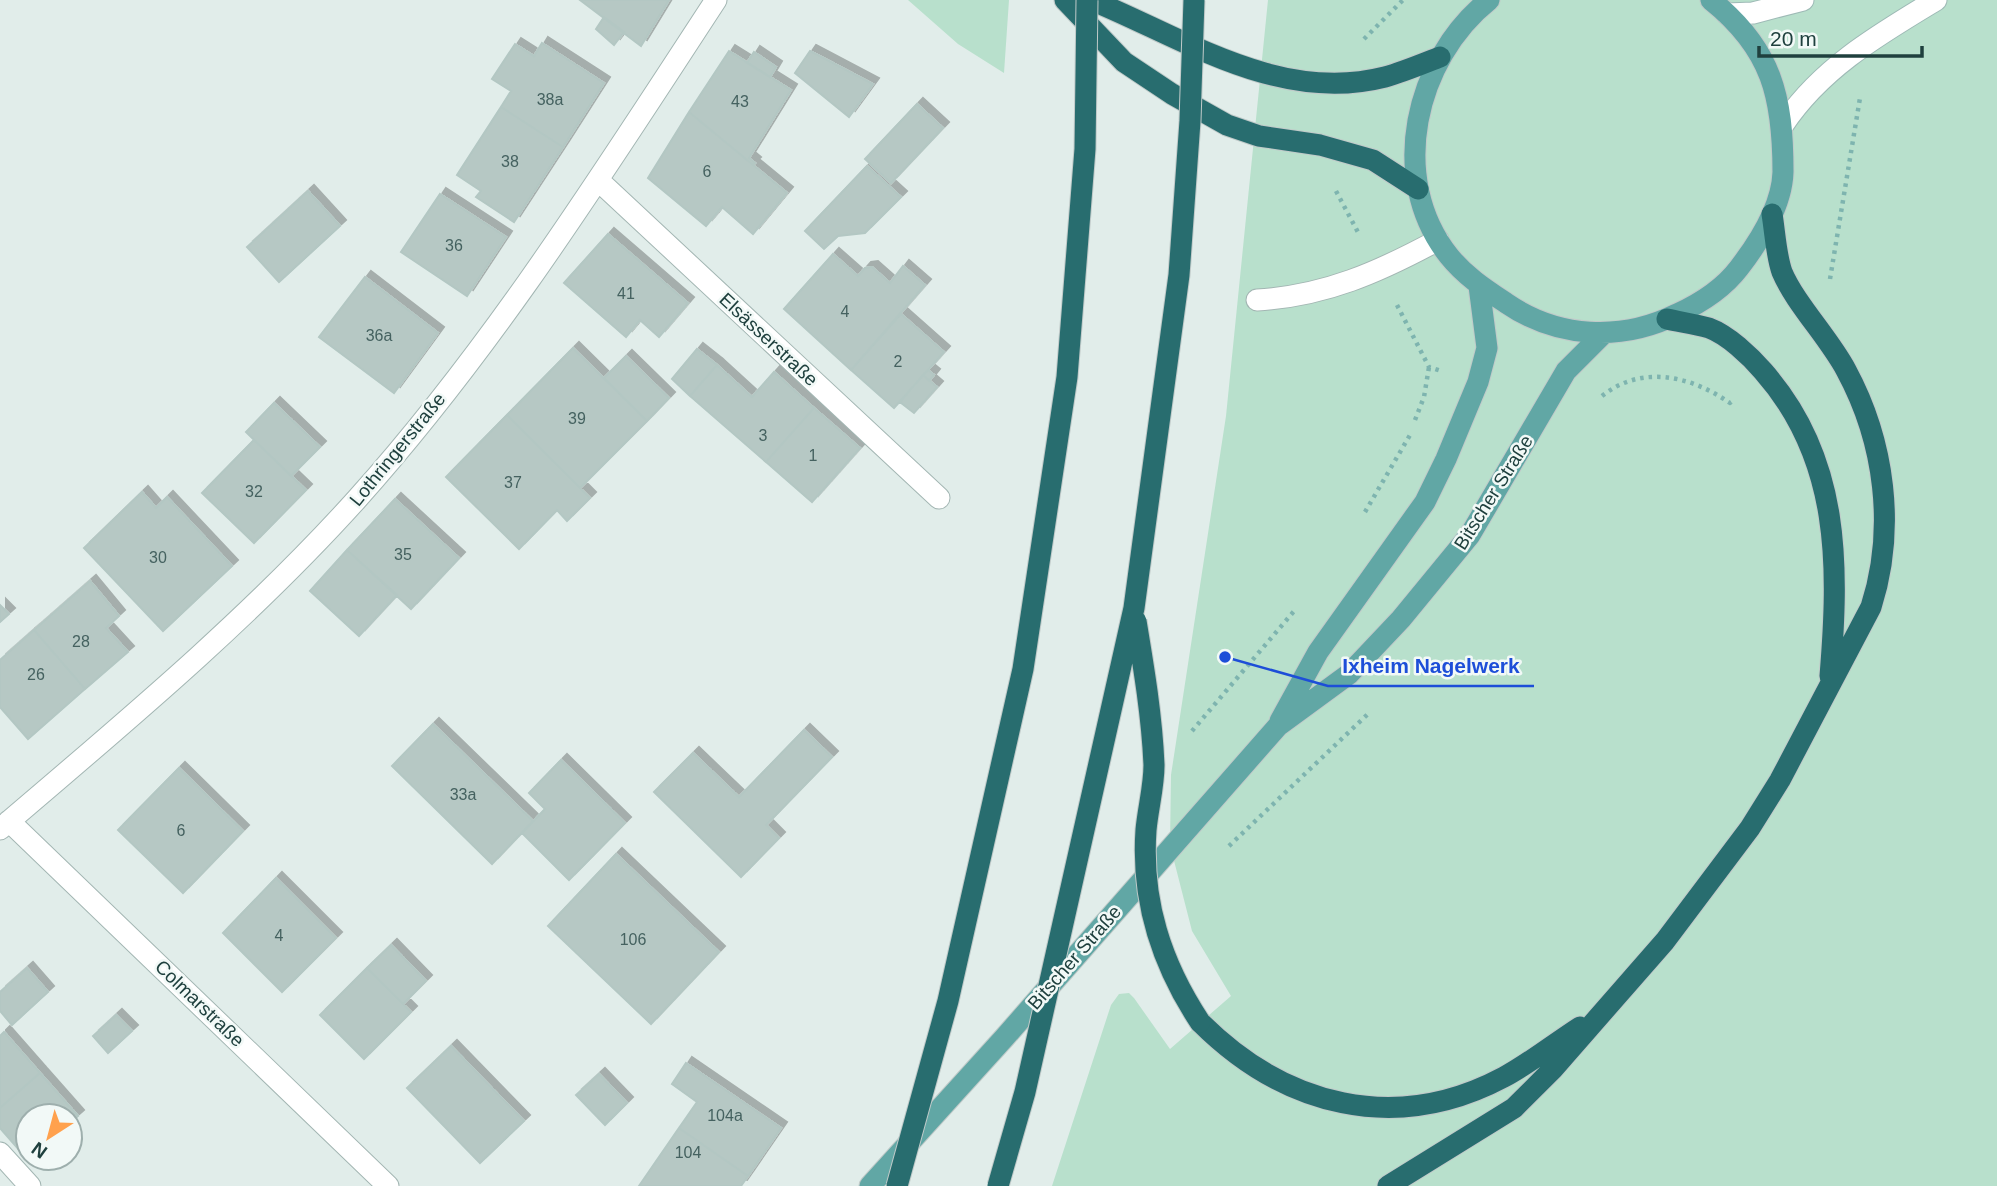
<svg xmlns="http://www.w3.org/2000/svg" width="1997" height="1186" font-family="Helvetica,sans-serif">
	<style>
		.green { fill: #b8e0cc }
		.building { fill: #b6c8c4; stroke: #b3c7c3; stroke-width: 2; filter: url(#shadow) }
		.lines { fill: none; stroke-linecap: round; stroke-linejoin: round }
		.lane-casing { stroke: #a3b6b3; stroke-width: 23 }
		.street-casing { stroke: #a3b6b3; stroke-width: 23 }
		.secondary-casing { stroke: #9ebab6; stroke-width: 23 }
		.primary-casing { stroke: #c0cac9; stroke-width: 23 }
		.highway-casing { stroke: #c0cac9; stroke-width: 23 }
		.path { stroke: #7eb4af; stroke-width: 4.5; stroke-dasharray: 3.5 5; stroke-linecap: butt }
		.lane { stroke: #fff; stroke-width: 21 }
		.street { stroke: #fff; stroke-width: 21 }
		.secondary { stroke: #fff; stroke-width: 21 }
		.primary { stroke: #61a7a5; stroke-width: 21 }
		.highway { stroke: #286d6f; stroke-width: 21 }
		.highway-bridge-casing { stroke: #c0cac9; stroke-width: 23; stroke-linecap: butt }
		.highway-bridge { stroke: #286d6f; stroke-width: 21 }
		.labels { text-anchor: middle; stroke-width: 5; stroke-linejoin: round; paint-order: stroke }
		.number-label { font-size: 16px; fill: #456260 }
		.street-label { font-size: 19px; fill: #1f403e; stroke: #f2f9f7 }
		.leader { fill: none; stroke: #1d4ed8; stroke-width: 2.5 }
		.callout-dot { fill: #1d4ed8; stroke: #f2f9f7; stroke-width: 2.5 }
		.callout-label { font-size: 21px; text-anchor: middle; font-weight: bold; fill: #1d4ed8; stroke: #f2f9f7; stroke-width: 5; stroke-linejoin: round; paint-order: stroke }
	</style>
	<defs>
		<filter id="shadow"><feDropShadow dx="6" dy="-6" stdDeviation="0" flood-color="#0004"/></filter>
	</defs>
	<rect width="100%" height="100%" fill="#e1edea"/>
	<path class="green" d="M 908,0 L 1009,0 L 1004,73 L 958,44 Z
		M 1268,0 L 1997,0 L 1997,1186 L 1052,1186 L 1111,1005 L 1119,994 L 1129,993 L 1134,998 L 1170,1049 L 1231,996 L 1192,931 L 1170,845 L 1171,775 L 1226,416 Z"/>
	<path class="building" d="M 580,0 L 669,0 L 641,46 Z
		M 604,17 L 624,32 L 614,45 L 596,29 Z
		M 542,43 L 604,83 L 563,147 L 501,107 L 511,91 L 492,79 L 515,44 L 534,56 Z
		M 729,51 L 791,90 L 749,158 L 755,163 L 753,165 L 689,112 Z
		M 810,51 L 873,84 L 849,117 L 795,73 Z
		M 754,52 L 776,67 L 770,77 L 747,63 Z
		M 917,104 L 943,128 L 891,183 L 865,159 Z
		M 501,107 L 563,147 L 514,222 L 476,197 L 481,191 L 457,175 Z
		M 689,112 L 787,193 L 753,234 L 722,207 L 706,226 L 648,178 Z
		M 867,166 L 901,197 L 865,233 L 838,236 L 824,249 L 805,231 Z
		M 308,191 L 340,226 L 279,282 L 247,247 Z
		M 440,194 L 506,237 L 467,296 L 401,252 Z
		M 608,234 L 688,303 L 659,337 L 640,320 L 626,337 L 564,283 Z
		M 833,254 L 858,276 L 865,268 L 872,267 L 890,283 L 903,266 L 925,285 L 851,370 L 784,309 Z
		M 365,277 L 438,333 L 394,393 L 319,337 Z
		M 901,314 L 944,352 L 894,408 L 851,370 Z
		M 573,348 L 647,421 L 580,488 L 507,415 Z
		M 697,349 L 717,365 L 690,396 L 672,379 Z
		M 626,356 L 669,398 L 647,421 L 604,378 Z
		M 717,365 L 752,397 L 774,372 L 814,408 L 766,462 L 690,396 Z
		M 928,370 L 934,375 L 929,381 L 923,375 Z
		M 923,375 L 937,387 L 914,413 L 900,402 Z
		M 274,403 L 320,447 L 291,476 L 246,432 Z
		M 814,408 L 860,448 L 812,502 L 766,462 Z
		M 507,415 L 590,498 L 567,521 L 557,510 L 519,549 L 446,477 Z
		M 254,440 L 306,490 L 254,543 L 202,493 Z
		M 142,492 L 156,508 L 167,497 L 232,566 L 163,631 L 84,548 Z
		M 395,499 L 459,558 L 411,609 L 347,550 Z
		M 347,550 L 397,595 L 359,636 L 310,591 Z
		M 90,581 L 119,616 L 106,628 L 128,652 L 85,689 L 34,630 Z
		M 0,605 L 9,614 L 0,622 Z
		M 34,630 L 85,689 L 28,739 L 0,707 L 0,660 Z
		M 433,724 L 533,821 L 492,864 L 392,766 Z
		M 804,730 L 832,757 L 766,825 L 779,838 L 741,877 L 654,792 L 693,753 L 739,797 Z
		M 561,760 L 625,823 L 569,880 L 522,833 L 545,809 L 529,793 Z
		M 179,768 L 243,831 L 183,893 L 118,830 Z
		M 616,854 L 719,952 L 651,1024 L 548,926 Z
		M 276,878 L 336,938 L 282,992 L 223,933 Z
		M 391,945 L 426,981 L 403,1004 L 367,968 Z
		M 27,968 L 48,992 L 12,1025 L 0,1011 L 0,992 Z
		M 367,968 L 411,1012 L 364,1059 L 320,1015 Z
		M 116,1015 L 132,1031 L 108,1053 L 93,1036 Z
		M 4,1032 L 40,1073 L 0,1108 L 0,1036 Z
		M 451,1046 L 524,1121 L 480,1163 L 407,1088 Z
		M 686,1063 L 781,1128 L 748,1176 L 679,1128 L 697,1102 L 672,1084 Z
		M 40,1073 L 78,1116 L 70,1123 L 70,1116 L 28,1116 L 28,1160 L 0,1128 L 0,1108 Z
		M 599,1074 L 627,1103 L 605,1125 L 576,1095 Z
		M 679,1128 L 748,1176 L 741,1186 L 639,1186 Z"/>
	<g class="lines">
		<g class="lane-casing">
			<path id="lane" d="M 1257,300 C 1325,296 1379,272 1438,240
				M 0,1153 L 30,1186"/>
		</g>
		<g class="street-casing">
			<path id="street" d="M 598,180 L 939,498
				M 9,821 L 388,1186
				M 0,829 C 123,724 249,619 357,499 C 494,346 604,171 716,0"/>
		</g>
		<g class="secondary-casing">
			<path id="secondary" d="M 1727,14 L 1753,13 L 1803,0
				M 1783,125 C 1821,68 1878,35 1936,0"/>
		</g>
		<g class="primary-casing">
			<path id="primary" d="M 1489,0 C 1415,59 1387,178 1449,256 C 1465,276 1485,289 1506,303 C 1557,338 1621,342 1677,314 C 1701,303 1723,289 1739,268 C 1759,242 1782,206 1783,172 C 1783,97 1772,49 1711,0
				M 1280,721 L 1318,652 L 1425,502 L 1446,459 L 1478,382 L 1487,348 L 1479,286
				M 870,1186 L 1005,1037 L 1278,726 L 1349,674 L 1401,619 L 1470,535 L 1566,371 L 1604,333"/>
		</g>
		<g class="highway-casing">
			<path id="highway" d="M 1065,0 L 1124,62 L 1172,94 L 1227,125 L 1259,136 L 1320,145 L 1373,160 L 1418,189
				M 1091,0 C 1184,38 1279,104 1385,77 C 1403,72 1422,64 1440,57
				M 1667,319 C 1680,322 1695,324 1709,328 C 1728,335 1750,356 1763,371 C 1841,459 1839,566 1830,676
				M 1200,1022 C 1284,1106 1395,1135 1504,1077 C 1530,1063 1555,1043 1580,1027
				M 1388,1186 L 1514,1108 L 1553,1069 L 1665,941 L 1750,828 L 1780,780 L 1871,607 C 1896,529 1885,442 1846,370 C 1829,338 1795,303 1782,272 C 1776,255 1775,232 1772,214"/>
		</g>
		<path class="path" d="M 1364,39 L 1403,0
			M 1336,191 L 1360,236
			M 1830,279 L 1860,98
			M 1397,305 L 1429,367 L 1441,371
			M 1602,396 C 1642,364 1691,376 1730,403 L 1733,399
			M 1415,420 L 1424,397 L 1429,367
			M 1365,512 L 1410,435
			M 1192,731 L 1295,610
			M 1229,846 L 1370,712"/>
		<use href="#lane" class="lane"/>
		<use href="#street" class="street"/>
		<use href="#secondary" class="secondary"/>
		<use href="#primary" class="primary"/>
		<use href="#highway" class="highway"/>
		<g class="highway-bridge-casing">
			<path id="highway-bridge" d="M 1136,621 C 1144,669 1152,717 1154,765 C 1154,787 1148,808 1146,830 C 1141,901 1161,963 1200,1022
				M 897,1186 L 948,1001 L 1023,669 L 1067,377 L 1085,149 L 1087,0
				M 998,1186 L 1025,1092 L 1134,608 L 1179,275 L 1190,121 L 1194,0"/>
		</g>
		<use href="#highway-bridge" class="highway-bridge"/>
	</g>
	<g class="labels">
		<g class="number-label">
			<text x="550" y="105">38a</text>
			<text x="740" y="107">43</text>
			<text x="510" y="167">38</text>
			<text x="707" y="177">6</text>
			<text x="454" y="251">36</text>
			<text x="626" y="299">41</text>
			<text x="845" y="317">4</text>
			<text x="379" y="341">36a</text>
			<text x="898" y="367">2</text>
			<text x="577" y="424">39</text>
			<text x="763" y="441">3</text>
			<text x="813" y="461">1</text>
			<text x="513" y="488">37</text>
			<text x="254" y="497">32</text>
			<text x="403" y="560">35</text>
			<text x="158" y="563">30</text>
			<text x="81" y="647">28</text>
			<text x="36" y="680">26</text>
			<text x="463" y="800">33a</text>
			<text x="181" y="836">6</text>
			<text x="279" y="941">4</text>
			<text x="633" y="945">106</text>
			<text x="725" y="1121">104a</text>
			<text x="688" y="1158">104</text>
		</g>
		<g class="street-label">
			<text transform="translate(769 339) rotate(43)" y="7">Elsässerstraße</text>
			<text transform="translate(397 449) rotate(-51)" y="7">Lothringerstraße</text>
			<text transform="translate(1493 492) rotate(-58)" y="7">Bitscher Straße</text>
			<text transform="translate(1074 957) rotate(-49)" y="7">Bitscher Straße</text>
			<text transform="translate(200 1003) rotate(44)" y="7">Colmarstraße</text>
		</g>
	</g>
	<path class="leader" d="M1225 657L1328 686H1534"/>
	<circle class="callout-dot" cx="1225" cy="657" r="7"/>
	<g class="callout-label">
		<text x="1431" y="673">Ixheim Nagelwerk</text>
	</g>
	<g transform="translate(49 1137) rotate(216)"><circle r="33" fill="#f2f9f7" stroke="#9eafad" stroke-width="2"/>
	<path d="M0-5L12 26L0 18L-12 26Z" fill="#ffa14d"/>
	<text y="-10" font-size="19" font-weight="bold" text-anchor="middle" fill="#1f403e">N</text>
	</g>
	<path d="M1759 46v10h163v-10" fill="none" stroke="#1f403e" stroke-width="3.5"/>
	<text x="1770" y="46" font-size="21" fill="#1f403e" stroke="#f2f9f7" stroke-width="5" paint-order="stroke">20 m</text>
</svg>
